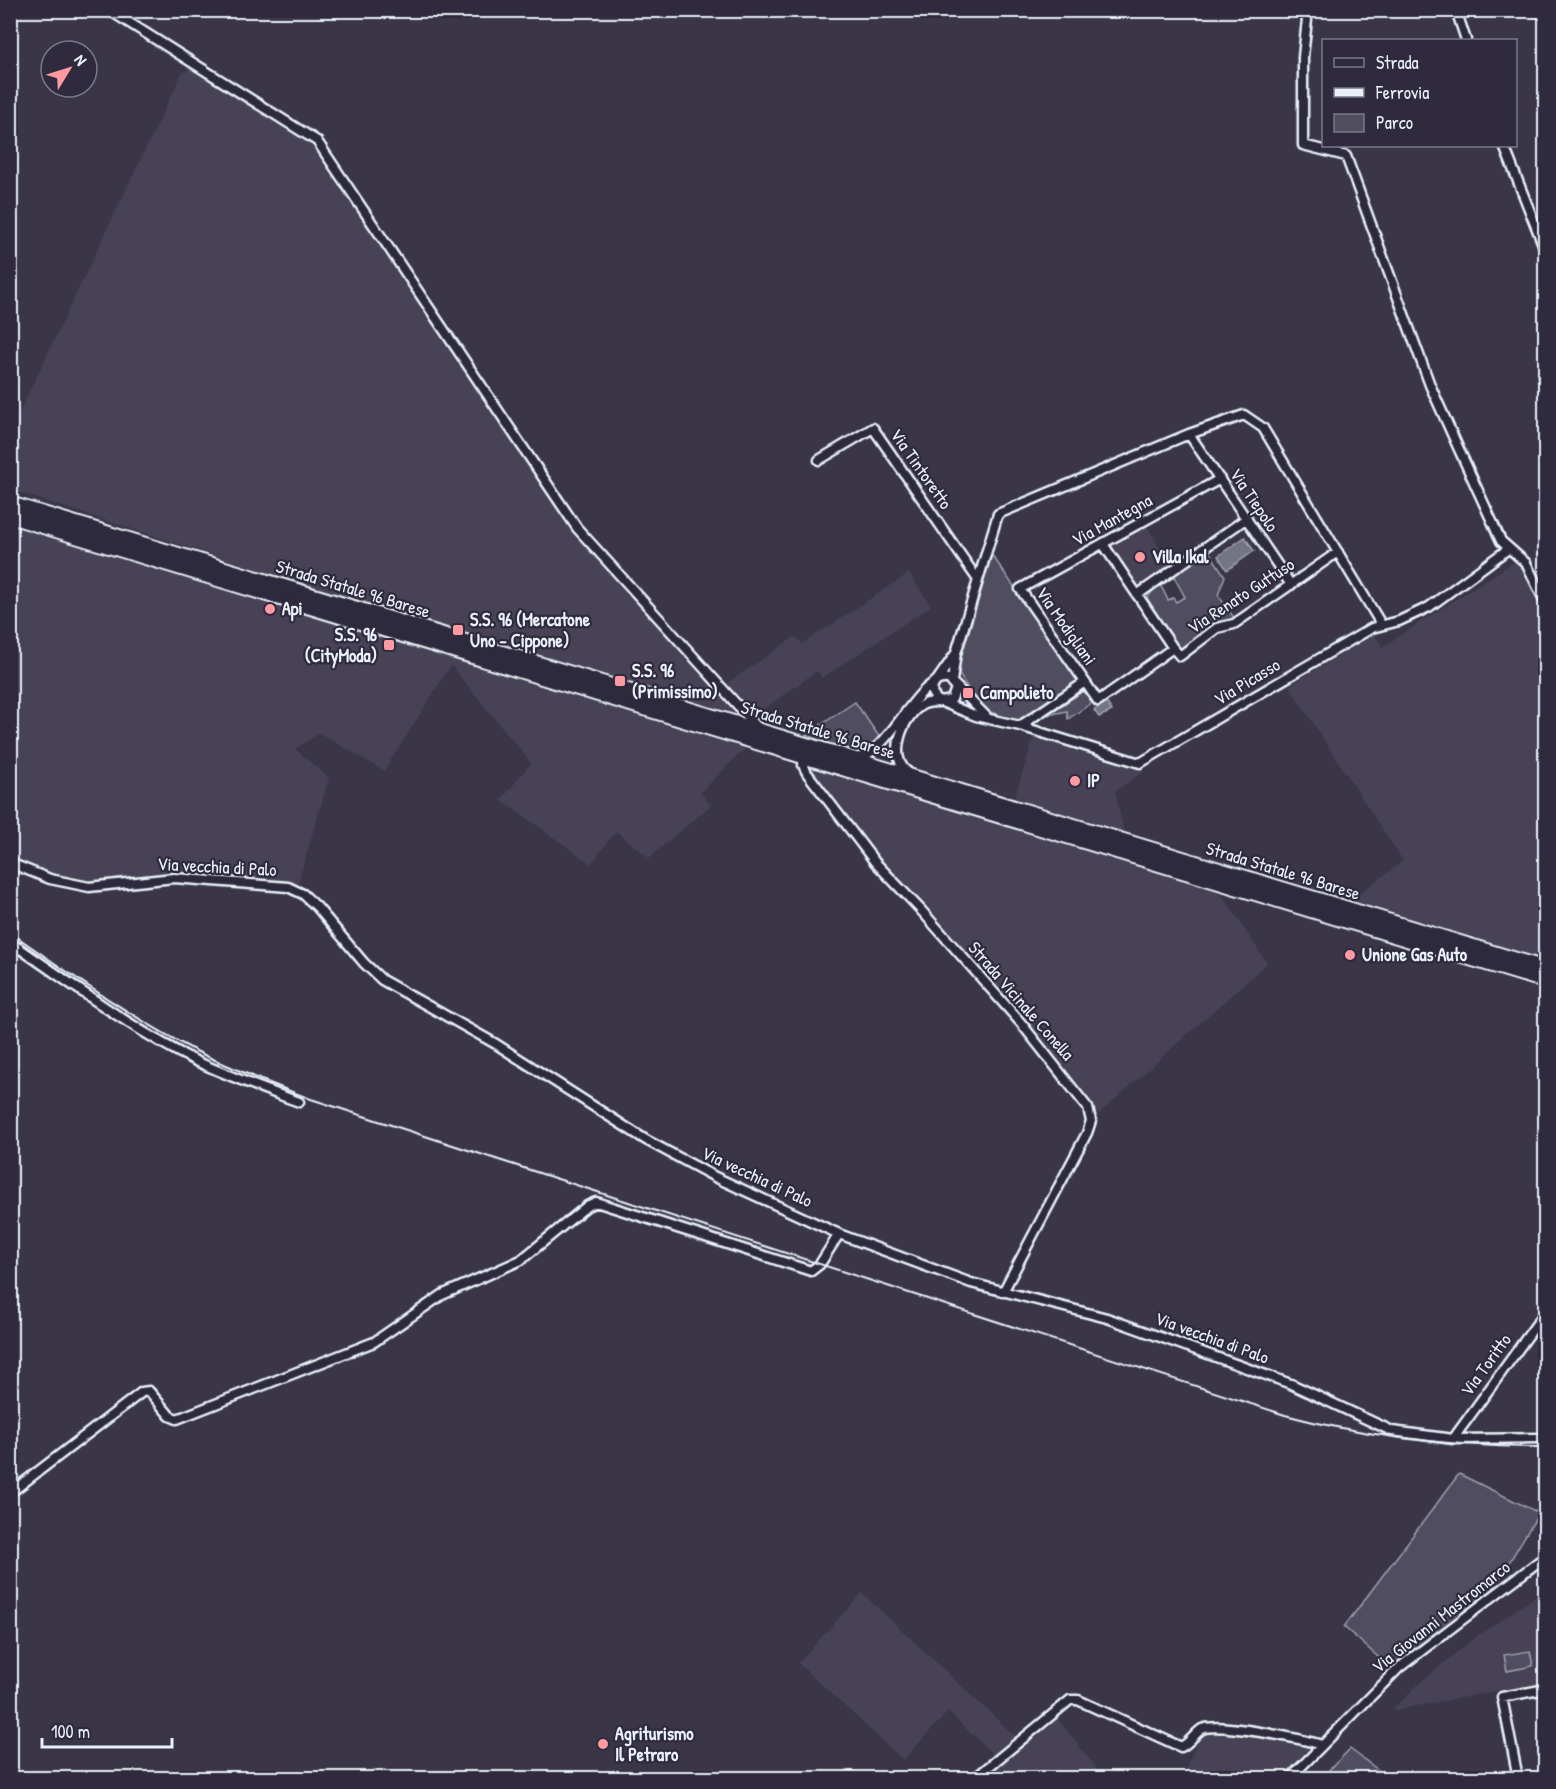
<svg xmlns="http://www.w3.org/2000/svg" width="1556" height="1789" font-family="'Patrick Hand',sans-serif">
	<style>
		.built { fill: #464354 }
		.green { fill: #504e5f; stroke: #9ca0ac; stroke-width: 1.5; fill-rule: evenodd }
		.water { fill: #737482; stroke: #a2a6b1; stroke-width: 1.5 }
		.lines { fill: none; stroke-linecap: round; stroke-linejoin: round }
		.stream { stroke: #a2a6b1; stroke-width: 2 }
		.minor-casing { stroke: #e8f1f8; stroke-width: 13 }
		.primary-casing { stroke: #e8f1f8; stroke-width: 18 }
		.minor { stroke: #2f2a3d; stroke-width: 8 }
		.primary { stroke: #2f2a3d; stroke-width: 14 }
		.rail { stroke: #e8f1f8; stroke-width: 2 }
		.poi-dot { fill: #ff9aa2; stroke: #2f2a3d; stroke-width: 2 }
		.labels { text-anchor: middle; stroke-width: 4.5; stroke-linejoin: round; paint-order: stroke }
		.street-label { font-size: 18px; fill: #e8f1f8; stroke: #2f2a3d }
		.poi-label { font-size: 18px; font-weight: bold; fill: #e8f1f8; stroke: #2f2a3d; text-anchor: start }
	</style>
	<rect width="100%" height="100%" fill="#3a3648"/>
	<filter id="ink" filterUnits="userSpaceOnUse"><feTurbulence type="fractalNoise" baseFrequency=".0167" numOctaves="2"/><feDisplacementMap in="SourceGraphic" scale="12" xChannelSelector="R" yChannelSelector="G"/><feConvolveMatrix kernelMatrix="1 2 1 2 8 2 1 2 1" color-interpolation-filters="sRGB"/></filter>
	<g filter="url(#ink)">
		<path class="built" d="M 198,66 L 317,141 L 577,528 L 762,732 L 700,793 L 711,805 L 649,858 L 616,831 L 591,864 L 501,800 L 531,763 L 451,665 L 384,771 L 319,733 L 295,749 L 329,778 L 298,883 L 114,884 L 50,879 L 11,861 L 11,522 L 741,725 L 11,490 L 10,432 L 182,73 Z
			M 1146,524 L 1171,568 L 1139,591 L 1107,546 Z
			M 1517,560 L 1526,570 L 1545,611 L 1545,960 L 1351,900 L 1403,861 L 1289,686 L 1374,634 L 1382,647 Z
			M 909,573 L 931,606 L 822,678 L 817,671 L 757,714 L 726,684 L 796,636 L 802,644 Z
			M 1034,737 L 1145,771 L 1115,791 L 1124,833 L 1014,799 Z
			M 794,760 L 1179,877 L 1220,892 L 1267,963 L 1091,1121 Z
			M 1545,1590 L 1545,1682 L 1390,1711 L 1423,1680 L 1476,1637 Z
			M 862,1593 L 1017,1738 L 994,1755 L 948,1712 L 903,1760 L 798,1663 Z
			M 1055,1715 L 1104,1778 L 980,1778 Z
			M 1209,1730 L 1262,1735 L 1309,1745 L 1312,1748 L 1283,1778 L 1183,1778 L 1199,1737 Z"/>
		<path class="green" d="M 1208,550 L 1225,576 L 1218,595 L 1235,619 L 1218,624 L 1182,648 L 1176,644 L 1147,598 L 1157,586 ZM 1174,577 L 1185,597 L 1176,602 L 1173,598 L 1168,600 L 1161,586 Z
			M 992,555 L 1080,681 L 1021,723 L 980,708 L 957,671 Z
			M 1082,692 L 1087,692 L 1093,702 L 1068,719 L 1067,711 L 1048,715 Z
			M 855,702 L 880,738 C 859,761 832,743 806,735 Z
			M 1459,1474 L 1539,1513 L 1490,1594 L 1393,1670 L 1344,1627 Z
			M 1530,1651 L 1533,1666 L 1507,1671 L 1504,1655 Z
			M 1350,1749 L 1389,1778 L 1390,1778 L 1321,1778 Z"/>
		<path class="water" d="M 1245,537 L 1254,551 L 1227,570 L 1218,556 Z
			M 1106,702 L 1112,711 L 1099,717 L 1094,710 Z"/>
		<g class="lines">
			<path class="stream" d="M 1525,10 L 1546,23"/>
			<g class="minor-casing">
				<path id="minor" d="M 109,10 L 317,141 L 577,528 L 760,730
					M 1308,10 L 1303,57 L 1303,145 L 1346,156 L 1430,385 L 1457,445 L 1501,541 L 1526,563 L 1546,604
					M 1456,10 L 1466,40
					M 1504,146 L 1546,252
					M 1189,434 L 1291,585
					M 819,460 L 873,428 L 978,580
					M 1103,544 L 1173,648
					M 1137,595 L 1247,518
					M 956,653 L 933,686 L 932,693 L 937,700 L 976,716 L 1020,726 L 1140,763 L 1372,628 L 1399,621 L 1429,607 L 1508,549
					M 952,681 L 956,653 L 998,514 L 1189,434 L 1244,415 L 1263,428 L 1381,624
					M 1085,682 L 1020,589 L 1220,479
					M 955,685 L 986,716
					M 1020,726 L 1085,682 L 1098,701 L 1173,648 L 1180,656 L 1217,628 L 1234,624 L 1338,552
					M 804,757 L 803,765 L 807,773 L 875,862 L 920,909 L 1021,1023 L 1088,1108 L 1091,1121 L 1087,1133 L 1003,1292
					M 857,758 C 890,754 918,673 949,679 L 956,688 L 952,699 C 943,704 933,700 924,704 C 903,714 886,758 909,773
					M 10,863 L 50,879 L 89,887 L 174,878 L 288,887 L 303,894 L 317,907 L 364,963 L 382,980 L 496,1044 L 646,1140 L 715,1177 L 839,1234 L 971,1283 L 1107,1318 L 1291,1384 L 1392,1431 L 1453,1439 L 1546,1438
					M 10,942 C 71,983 131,1029 196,1061 C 230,1077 264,1089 299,1102
					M 1453,1439 L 1546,1311
					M 10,1493 L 142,1392 L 149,1391 L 170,1416 L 177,1419 L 374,1342 L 442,1295 L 521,1260 L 587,1206 L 596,1202 L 811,1271 L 820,1264 L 839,1234
					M 975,1778 L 1070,1700 L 1078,1700 L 1181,1747 C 1190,1743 1195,1733 1202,1729 C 1218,1722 1303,1739 1322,1745
					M 1290,1778 L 1400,1667 L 1546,1556
					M 1518,1778 L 1502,1697 L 1546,1689"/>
			</g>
			<g class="primary-casing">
				<path id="primary" d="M 10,504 L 1546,969
					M 10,516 L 1546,981"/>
			</g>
			<use href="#minor" class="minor"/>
			<use href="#primary" class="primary"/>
			<path class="rail" d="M 10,932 C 71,975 131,1017 196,1051 C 234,1070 272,1084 311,1099 L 1285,1415 C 1371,1438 1456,1447 1546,1447"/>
		</g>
	</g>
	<g class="poi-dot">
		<circle cx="1140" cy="557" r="6"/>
		<circle cx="270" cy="609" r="6"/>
		<rect x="452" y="624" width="12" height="12" rx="3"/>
		<rect x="383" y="639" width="12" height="12" rx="3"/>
		<rect x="614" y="675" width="12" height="12" rx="3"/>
		<rect x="962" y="687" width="12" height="12" rx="3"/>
		<circle cx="1075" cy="781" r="6"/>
		<circle cx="1350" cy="955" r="6"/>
		<circle cx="603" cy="1744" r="6"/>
	</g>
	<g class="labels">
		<g class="street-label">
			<text transform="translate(921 469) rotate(55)" y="6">Via Tintoretto</text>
			<text transform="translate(1254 500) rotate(56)" y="6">Via Tiepolo</text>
			<text transform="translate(1112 520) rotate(-29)" y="6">Via Mantegna</text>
			<text transform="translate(353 589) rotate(17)" y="6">Strada Statale 96 Barese</text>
			<text transform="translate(1241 596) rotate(-33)" y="6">Via Renato Guttuso</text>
			<text transform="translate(1066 626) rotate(55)" y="6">Via Modigliani</text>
			<text transform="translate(1247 682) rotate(-31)" y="6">Via Picasso</text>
			<text transform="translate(818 730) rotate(17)" y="6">Strada Statale 96 Barese</text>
			<text transform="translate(217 867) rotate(3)" y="6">Via vecchia di Palo</text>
			<text transform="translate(1283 871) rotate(17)" y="6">Strada Statale 96 Barese</text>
			<text transform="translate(1021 1001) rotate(49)" y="6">Strada Vicinale Conella</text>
			<text transform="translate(757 1177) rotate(25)" y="6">Via vecchia di Palo</text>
			<text transform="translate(1212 1338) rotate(20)" y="6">Via vecchia di Palo</text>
			<text transform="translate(1486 1365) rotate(-54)" y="6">Via Toritto</text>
			<text transform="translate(1441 1617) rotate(-38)" y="6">Via Giovanni Mastromarco</text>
		</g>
		<g class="poi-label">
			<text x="1152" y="563">Villa Ikal</text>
			<text x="282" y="615">Api</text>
			<text x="470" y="626">S.S. 96 (Mercatone<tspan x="470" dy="21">Uno - Cippone)</tspan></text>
			<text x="377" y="641" text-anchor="end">S.S. 96<tspan x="377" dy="21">(CityModa)</tspan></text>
			<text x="632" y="677">S.S. 96<tspan x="632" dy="21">(Primissimo)</tspan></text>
			<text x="980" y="699">Campolieto</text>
			<text x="1087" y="787">IP</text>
			<text x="1362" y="961">Unione Gas Auto</text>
			<text x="615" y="1740">Agriturismo<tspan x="615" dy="21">Il Petraro</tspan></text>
		</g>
	</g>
	<rect width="1556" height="1789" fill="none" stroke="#2f2a3d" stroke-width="36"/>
	<rect x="18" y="18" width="1520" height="1753" fill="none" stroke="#e8f1f8" stroke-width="2" filter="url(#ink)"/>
	<rect x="1322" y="39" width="195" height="108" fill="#2f2a3d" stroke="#797a88" stroke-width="1.5"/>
	<rect x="1334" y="58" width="30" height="9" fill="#2f2a3d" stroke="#797a88" stroke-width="1.5"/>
	<text x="1376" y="69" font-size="18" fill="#e8f1f8">Strada</text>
	<rect x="1334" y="88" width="30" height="9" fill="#e8f1f8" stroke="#797a88" stroke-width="1.5"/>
	<text x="1376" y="99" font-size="18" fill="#e8f1f8">Ferrovia</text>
	<rect x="1334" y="114" width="30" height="18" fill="#504e5f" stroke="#797a88" stroke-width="1.5"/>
	<text x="1376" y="129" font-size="18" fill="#e8f1f8">Parco</text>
	<g transform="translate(69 69) rotate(52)"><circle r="28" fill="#2f2a3d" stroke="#797a88" stroke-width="1.5"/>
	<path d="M0-4.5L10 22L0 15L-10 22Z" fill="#ff9aa2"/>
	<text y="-9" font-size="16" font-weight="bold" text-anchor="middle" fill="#e8f1f8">N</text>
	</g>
	<path d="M42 1738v9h130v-9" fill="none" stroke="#e8f1f8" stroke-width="3"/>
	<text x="51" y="1738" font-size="18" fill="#e8f1f8" stroke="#2f2a3d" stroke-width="4.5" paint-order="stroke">100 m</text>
</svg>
